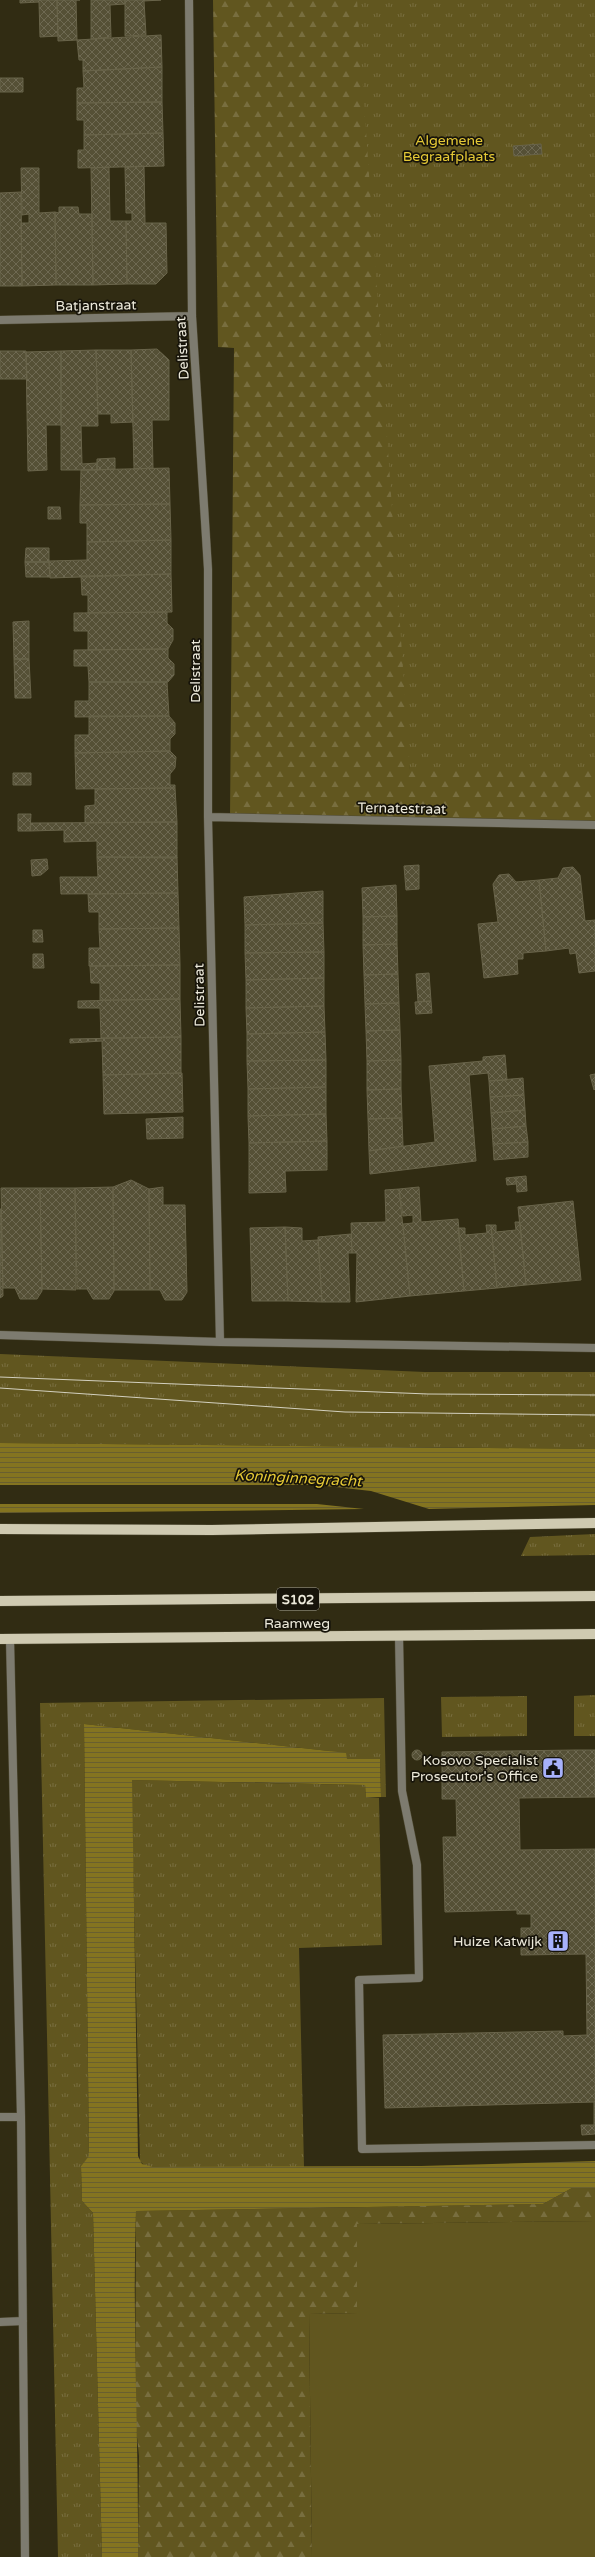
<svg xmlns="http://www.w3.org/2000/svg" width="595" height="2557" font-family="'Varela Round',sans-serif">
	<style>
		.grass { fill: url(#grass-tufts) }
		.forest { fill: url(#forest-firs) }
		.garden { fill: #61561f }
		.water { fill: url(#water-rules) }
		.pier { fill: #312c13 }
		.building { fill: url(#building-cross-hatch); stroke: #69644a }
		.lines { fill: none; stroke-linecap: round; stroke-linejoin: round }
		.lane-casing { stroke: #4f4a33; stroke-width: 9 }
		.street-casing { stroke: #4f4a33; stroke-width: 9 }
		.primary-casing { stroke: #4f4a33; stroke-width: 11 }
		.lane { stroke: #7d7b6f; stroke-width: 8 }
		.street { stroke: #7d7b6f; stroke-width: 8 }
		.primary { stroke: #cfcab1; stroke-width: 10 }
		.tram { stroke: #d3d0bf; stroke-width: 1 }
		.labels { text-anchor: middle; stroke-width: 3.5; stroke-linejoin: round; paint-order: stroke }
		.shield { fill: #17140a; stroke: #aca99c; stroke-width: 1 }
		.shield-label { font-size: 13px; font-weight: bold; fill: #ece9da }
		.park-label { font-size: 14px; fill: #e5c936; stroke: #17140a }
		.street-label { font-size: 14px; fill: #ece9da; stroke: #17140a }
		.poi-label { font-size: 14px; fill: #ece9da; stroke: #17140a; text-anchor: end }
		.water-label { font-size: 15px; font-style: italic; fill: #e5c935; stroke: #17140a }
	</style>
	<defs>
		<pattern id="grass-tufts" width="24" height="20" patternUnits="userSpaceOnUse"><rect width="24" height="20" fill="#61561f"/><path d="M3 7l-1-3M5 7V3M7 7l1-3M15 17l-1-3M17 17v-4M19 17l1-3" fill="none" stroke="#786e3f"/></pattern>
		<pattern id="forest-firs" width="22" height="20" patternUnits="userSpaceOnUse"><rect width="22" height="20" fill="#61561f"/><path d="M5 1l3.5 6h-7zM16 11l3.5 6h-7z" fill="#786e3f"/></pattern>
		<pattern id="water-rules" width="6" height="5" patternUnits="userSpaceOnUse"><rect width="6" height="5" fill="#847420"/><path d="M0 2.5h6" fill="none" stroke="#695f2f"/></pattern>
		<pattern id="building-cross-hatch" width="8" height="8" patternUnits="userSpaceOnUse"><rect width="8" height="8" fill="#555036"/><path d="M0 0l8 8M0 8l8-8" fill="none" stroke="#6e6952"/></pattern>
	</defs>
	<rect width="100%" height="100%" fill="#312c13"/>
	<path class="grass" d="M 298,0 L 595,0 L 595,771 L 410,771 Z
		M 0,1354 L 425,1372 L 595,1372 L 595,1449 L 0,1443 Z
		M 595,1534 L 595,1555 L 521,1556 L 530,1537 Z
		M 595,1695 L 595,1736 L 574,1736 L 574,1696 Z
		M 527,1696 L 527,1736 L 442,1737 L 441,1697 Z
		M 384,1698 L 386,1797 L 381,1797 L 380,1759 L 346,1759 L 329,1751 L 84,1724 L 89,2157 L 81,2166 L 82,2201 L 93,2213 L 102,2557 L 58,2557 L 40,1703 Z
		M 131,1780 L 365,1785 L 366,1798 L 379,1798 L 382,1945 L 299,1948 L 304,2167 L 153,2167 L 145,2166 L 140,2161 Z"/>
	<path class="forest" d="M 213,0 L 357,0 L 410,770 L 595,771 L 595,824 L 230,818 L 234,348 L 218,347 Z
		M 572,2188 L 595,2188 L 595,2221 L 357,2224 L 357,2313 L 309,2314 L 312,2557 L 138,2557 L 139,2456 L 135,2418 L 136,2211 L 543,2204 Z"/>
	<path class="garden" d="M 595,2221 L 595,2557 L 312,2557 L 309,2314 L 357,2313 L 357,2224 Z"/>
	<path class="water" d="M 0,1443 L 595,1449 L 595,1532 L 212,1530 L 212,1511 L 0,1513 Z
		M 84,1724 L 329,1751 L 346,1753 L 347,1759 L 380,1759 L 381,1797 L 366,1798 L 365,1785 L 132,1780 L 138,2156 L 142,2164 L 153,2167 L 421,2166 L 595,2161 L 595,2188 L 572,2188 L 543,2204 L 136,2211 C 132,2326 139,2442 138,2557 L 102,2557 L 93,2213 L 82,2201 L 81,2166 L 89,2156 Z"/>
	<path class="pier" d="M 0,1485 L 317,1485 L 371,1491 L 429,1509 L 595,1505 L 595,1534 L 457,1532 L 212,1537 L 212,1511 L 364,1509 L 317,1504 L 0,1504 Z"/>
	<path class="building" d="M 20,0 L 57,0 L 58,36 L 40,37 L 39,2 L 20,3 Z
		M 57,0 L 80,0 L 76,0 L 77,40 L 58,41 Z
		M 91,0 L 125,0 L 125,4 L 110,5 L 111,37 L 91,39 Z
		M 125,0 L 161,0 L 144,1 L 146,35 L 125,36 Z
		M 161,35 L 162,67 L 83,71 L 83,60 L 79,60 L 77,40 Z
		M 162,67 L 162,102 L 77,103 L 77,88 L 84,88 L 83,71 Z
		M 0,78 L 23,78 L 23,92 L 0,92 Z
		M 162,102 L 163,133 L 84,135 L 84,120 L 77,120 L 77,103 Z
		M 163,133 L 164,166 L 78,168 L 78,150 L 84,150 L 84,135 Z
		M 541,144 L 542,154 L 514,156 L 513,146 Z
		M 144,166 L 145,223 L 166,223 L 167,273 L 156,284 L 127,284 L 126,221 L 132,221 L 132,213 L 126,213 L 125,167 Z
		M 109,167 L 110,221 L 126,221 L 127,284 L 93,285 L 91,168 Z
		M 21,168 L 39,168 L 39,213 L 55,212 L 56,285 L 22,286 L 21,223 L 29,223 L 29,214 L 22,215 Z
		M 21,192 L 22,286 L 0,286 L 0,193 Z
		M 59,207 L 78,207 L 79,214 L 92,214 L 93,285 L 56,285 L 55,212 L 59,213 Z
		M 157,349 L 169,360 L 169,420 L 152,420 L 153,468 L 134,469 L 131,350 Z
		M 96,350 L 98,426 L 81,426 L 82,464 L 97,463 L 97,470 L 61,470 L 61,351 Z
		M 96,350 L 131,350 L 133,422 L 111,423 L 111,414 L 98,414 Z
		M 0,351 L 26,351 L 27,379 L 0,379 Z
		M 61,351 L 61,425 L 46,425 L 47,470 L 28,471 L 26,352 Z
		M 115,458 L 115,469 L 97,470 L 97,459 Z
		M 169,468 L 170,504 L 80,505 L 81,470 Z
		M 170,504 L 171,540 L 87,542 L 87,523 L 80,523 L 80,505 Z
		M 48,507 L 60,507 L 61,519 L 48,519 Z
		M 171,540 L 171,574 L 50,578 L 49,561 L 87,560 L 87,542 Z
		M 26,548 L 49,548 L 49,562 L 25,562 Z
		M 25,562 L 49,562 L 50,577 L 26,577 Z
		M 171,574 L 172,612 L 88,613 L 88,595 L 82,595 L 81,576 Z
		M 167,612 L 167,623 L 173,629 L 173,640 L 168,649 L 88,650 L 88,631 L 74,631 L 74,613 Z
		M 29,621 L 29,659 L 14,659 L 13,622 Z
		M 168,649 L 168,658 L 174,664 L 174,675 L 168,682 L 89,682 L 88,666 L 74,666 L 74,650 Z
		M 14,659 L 29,659 L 31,698 L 15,698 Z
		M 89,682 L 167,682 L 169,716 L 75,717 L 75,701 L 89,701 Z
		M 89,716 L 169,716 L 175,723 L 175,734 L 170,739 L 170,751 L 75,753 L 75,735 L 89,735 Z
		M 170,751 L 176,757 L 175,768 L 170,774 L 170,785 L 175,785 L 175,788 L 76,789 L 75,753 Z
		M 13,773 L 31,773 L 31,785 L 13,785 Z
		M 175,788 L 177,822 L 85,823 L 85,806 L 95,805 L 95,789 Z
		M 18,814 L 31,814 L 30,831 L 18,831 Z
		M 177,822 L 177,858 L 97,857 L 97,841 L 64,842 L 64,830 L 30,831 L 31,823 Z
		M 97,857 L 177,857 L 178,893 L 61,894 L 60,877 L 98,877 Z
		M 47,859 L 48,869 L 41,875 L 32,876 L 31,860 Z
		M 419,865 L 419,889 L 406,890 L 404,866 Z
		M 573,867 L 580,875 L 585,921 L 595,920 L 595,971 L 579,973 L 576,953 L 570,954 L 569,948 L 546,951 L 539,880 L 558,878 L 563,868 Z
		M 509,874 L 516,882 L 539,880 L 546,951 L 523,953 L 523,959 L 517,959 L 518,974 L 484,978 L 478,924 L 498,922 L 493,884 L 499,875 Z
		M 396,885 L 397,916 L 363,917 L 362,888 Z
		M 323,891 L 323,923 L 245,925 L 244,897 Z
		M 178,893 L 179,928 L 99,929 L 99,912 L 89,912 L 88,894 Z
		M 397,916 L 397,944 L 363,945 L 363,917 Z
		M 323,923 L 324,952 L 245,953 L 245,925 Z
		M 179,928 L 180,965 L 89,966 L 89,948 L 100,948 L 99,929 Z
		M 33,930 L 42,930 L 43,942 L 33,942 Z
		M 397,944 L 398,974 L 364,975 L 363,945 Z
		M 324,952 L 324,978 L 246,980 L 245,953 Z
		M 33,954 L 43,954 L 44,968 L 33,968 Z
		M 180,965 L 180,999 L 100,1000 L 100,983 L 91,983 L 90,966 Z
		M 429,973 L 431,1001 L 418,1002 L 416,974 Z
		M 398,974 L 399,1003 L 365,1004 L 364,975 Z
		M 324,978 L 324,1006 L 246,1008 L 246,980 Z
		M 180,999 L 181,1037 L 101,1038 L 100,1008 L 78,1008 L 78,1001 Z
		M 431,1001 L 432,1013 L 416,1014 L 415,1002 Z
		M 399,1003 L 400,1030 L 366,1031 L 365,1004 Z
		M 324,1006 L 325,1032 L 247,1034 L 246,1008 Z
		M 400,1030 L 401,1060 L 367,1061 L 366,1031 Z
		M 325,1032 L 326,1060 L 247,1061 L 247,1034 Z
		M 181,1037 L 181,1073 L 103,1075 L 102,1041 L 70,1043 L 70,1039 Z
		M 505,1055 L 507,1080 L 489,1081 L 488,1073 L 469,1075 L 476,1161 L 370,1174 L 369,1151 L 435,1142 L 429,1066 L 483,1061 L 483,1057 Z
		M 326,1060 L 326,1087 L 248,1089 L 247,1061 Z
		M 401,1060 L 401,1089 L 367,1090 L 367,1061 Z
		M 182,1073 L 183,1112 L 104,1114 L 103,1075 Z
		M 595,1074 L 595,1089 L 594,1090 L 590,1075 Z
		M 523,1078 L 524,1095 L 490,1097 L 489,1081 Z
		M 326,1087 L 326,1114 L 248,1116 L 248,1089 Z
		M 401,1089 L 402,1118 L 368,1119 L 367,1090 Z
		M 524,1095 L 525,1110 L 491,1113 L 490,1097 Z
		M 525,1110 L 526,1126 L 492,1129 L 491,1113 Z
		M 326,1114 L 327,1141 L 249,1143 L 248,1116 Z
		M 183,1117 L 183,1138 L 147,1139 L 146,1119 Z
		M 402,1118 L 403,1146 L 369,1151 L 368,1119 Z
		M 526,1126 L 528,1142 L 493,1144 L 492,1129 Z
		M 327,1141 L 327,1170 L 285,1171 L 286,1192 L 249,1193 L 249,1143 Z
		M 528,1142 L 528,1157 L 494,1160 L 493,1144 Z
		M 526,1176 L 527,1191 L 517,1192 L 516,1177 Z
		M 516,1177 L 516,1184 L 507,1185 L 506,1178 Z
		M 131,1180 L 149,1189 L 150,1290 L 114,1290 L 113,1187 Z
		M 113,1187 L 114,1291 L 109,1299 L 93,1299 L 87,1289 L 77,1289 L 75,1188 Z
		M 163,1187 L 163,1205 L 185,1205 L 187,1292 L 182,1300 L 165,1300 L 160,1290 L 150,1290 L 149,1189 Z
		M 419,1187 L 421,1222 L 458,1219 L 464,1291 L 410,1296 L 403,1224 L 413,1223 L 413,1215 L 403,1216 L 399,1189 Z
		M 1,1188 L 40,1188 L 42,1291 L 37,1299 L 20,1299 L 15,1288 L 3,1288 Z
		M 40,1188 L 75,1188 L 76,1290 L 42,1289 Z
		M 399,1189 L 410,1296 L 356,1302 L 357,1253 L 352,1253 L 351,1223 L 386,1222 L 385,1190 Z
		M 573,1201 L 581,1280 L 526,1285 L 518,1207 Z
		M 1,1209 L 3,1296 L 0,1298 L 0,1209 Z
		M 515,1222 L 520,1222 L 526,1285 L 497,1288 L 491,1225 L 496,1225 L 496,1232 L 516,1230 Z
		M 486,1225 L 491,1225 L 497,1288 L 464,1291 L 458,1228 L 465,1228 L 465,1235 L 487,1233 Z
		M 285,1227 L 288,1301 L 252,1301 L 250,1228 Z
		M 285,1227 L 302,1228 L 302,1241 L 318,1240 L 322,1302 L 288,1301 Z
		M 351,1234 L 352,1253 L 348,1253 L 350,1302 L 322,1302 L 318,1237 Z
		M412 1755a5 5 0 1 1 10 0a5 5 0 1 1-10 0Z
		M 575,1750 L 595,1750 L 595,1797 L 519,1798 L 520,1850 L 595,1849 L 595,2134 L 582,2135 L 581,2125 L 594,2125 L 594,2102 L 385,2108 L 383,2035 L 563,2031 L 563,2036 L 587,2035 L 586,1954 L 521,1955 L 521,1928 L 531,1928 L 531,1914 L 517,1914 L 517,1910 L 445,1912 L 443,1837 L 457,1837 L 456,1799 L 442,1799 L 442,1752 Z"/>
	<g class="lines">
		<g class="lane-casing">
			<path id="lane" d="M 399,1636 L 402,1791 L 417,1865 L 419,1978 L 359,1980 L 362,2149 L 595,2145"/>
		</g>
		<g class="street-casing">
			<path id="street" d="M 189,0 L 192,316 L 208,569 L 208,817 L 220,1342
				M 0,320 L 192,316
				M 208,817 L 595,825
				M 0,1335 L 220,1342 L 595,1348
				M 10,1639 L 21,2117 L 25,2557
				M 0,2117 L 21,2117
				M 0,2322 L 23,2321"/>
		</g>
		<g class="primary-casing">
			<path id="primary" d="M 0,1529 L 212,1530 L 595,1523
				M 0,1601 L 595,1596
				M 0,1639 L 595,1634"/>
		</g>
		<use href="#lane" class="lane"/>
		<use href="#street" class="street"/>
		<use href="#primary" class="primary"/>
		<path class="tram" d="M 0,1377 L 428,1394 L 595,1395
			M 0,1388 L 345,1412 L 595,1415"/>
	</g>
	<defs>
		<g id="civic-square" transform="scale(1.15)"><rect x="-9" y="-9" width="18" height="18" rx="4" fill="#a7b1fc" stroke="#17140a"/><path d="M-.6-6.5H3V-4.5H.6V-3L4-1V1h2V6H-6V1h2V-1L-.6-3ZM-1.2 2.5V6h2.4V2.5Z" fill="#111"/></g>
		<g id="building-square" transform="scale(1.15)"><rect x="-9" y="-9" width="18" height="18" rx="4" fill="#a7b1fc" stroke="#17140a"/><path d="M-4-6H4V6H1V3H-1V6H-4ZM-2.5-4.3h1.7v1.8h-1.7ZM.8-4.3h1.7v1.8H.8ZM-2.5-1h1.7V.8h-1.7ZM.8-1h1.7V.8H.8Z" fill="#111"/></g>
	</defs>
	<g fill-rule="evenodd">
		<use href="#civic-square" x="553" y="1768"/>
		<use href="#building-square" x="558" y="1941"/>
	</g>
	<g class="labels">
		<rect class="shield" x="277" y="1588" width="42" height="22" rx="3"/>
		<g class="shield-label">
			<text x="298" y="1604">S102</text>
		</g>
		<g class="park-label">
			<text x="449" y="145">Algemene<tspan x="449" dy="16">Begraafplaats</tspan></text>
		</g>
		<g class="street-label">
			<text transform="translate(96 305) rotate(-1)" y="5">Batjanstraat</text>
			<text transform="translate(182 348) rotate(-93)" y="5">Delistraat</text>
			<text transform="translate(195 671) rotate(-90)" y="5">Delistraat</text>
			<text transform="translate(402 808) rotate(1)" y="5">Ternatestraat</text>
			<text transform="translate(199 995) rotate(-91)" y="5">Delistraat</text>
			<text x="297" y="1628">Raamweg</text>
		</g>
		<g class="poi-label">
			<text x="538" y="1765">Kosovo Specialist<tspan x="538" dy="16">Prosecutor's Office</tspan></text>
			<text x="542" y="1946">Huize Katwijk</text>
		</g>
		<g class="water-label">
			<text transform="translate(298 1478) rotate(3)" y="5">Koninginnegracht</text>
		</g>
	</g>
</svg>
